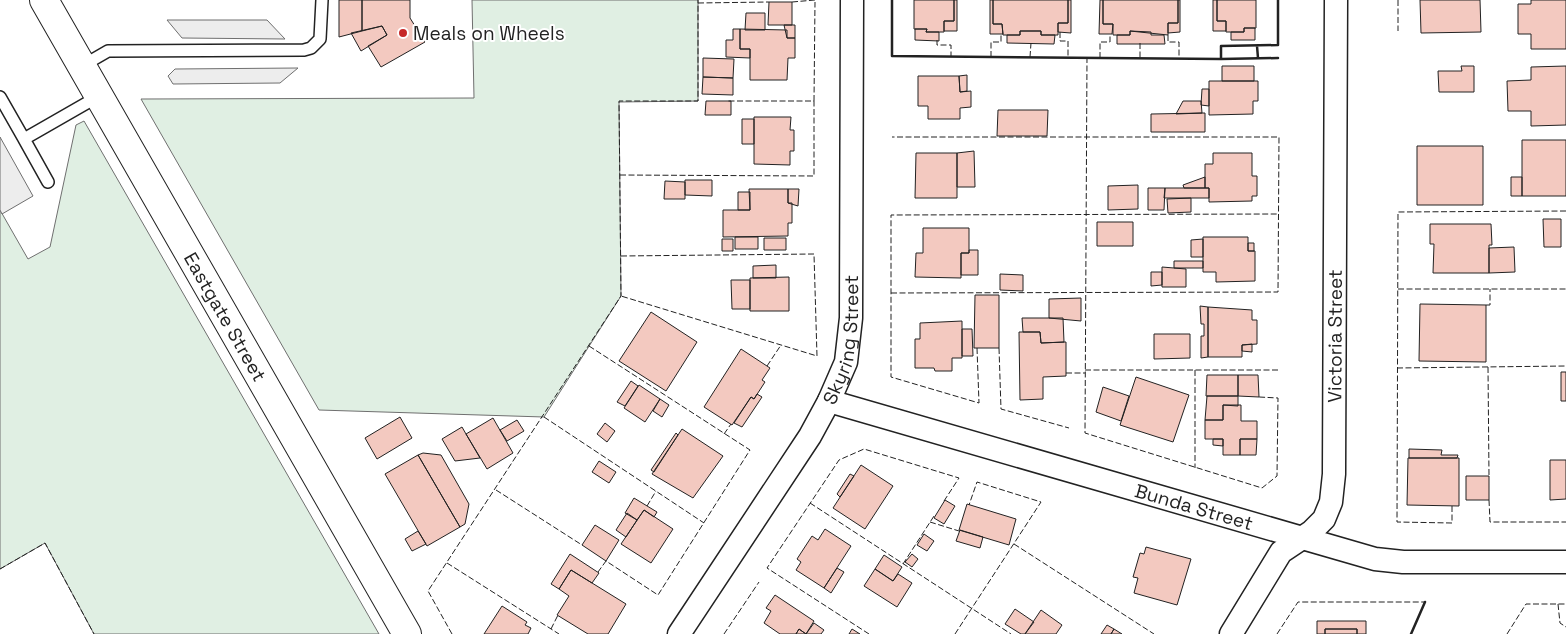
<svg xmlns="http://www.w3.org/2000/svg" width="1566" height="634" font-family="'Space Grotesk',sans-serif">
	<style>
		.green { fill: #e0efe3; stroke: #6f6f6f }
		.parking { fill: #ededed; stroke: #6f6f6f }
		.building { fill: #f3c9c0; stroke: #222 }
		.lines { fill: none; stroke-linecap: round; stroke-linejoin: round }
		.service-casing { stroke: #222; stroke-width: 14 }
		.minor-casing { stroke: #222; stroke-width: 25 }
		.tertiary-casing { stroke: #222; stroke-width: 30 }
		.service { stroke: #fff; stroke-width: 11 }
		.minor { stroke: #fff; stroke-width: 22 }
		.tertiary { stroke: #fff; stroke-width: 28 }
		.fence { stroke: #222; stroke-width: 1; stroke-dasharray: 6 2.5; stroke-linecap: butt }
		.wall { stroke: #222; stroke-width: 2.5 }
		.poi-dot { fill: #c62828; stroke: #fff; stroke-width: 2 }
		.labels { text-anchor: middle; stroke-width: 4; stroke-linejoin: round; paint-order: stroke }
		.poi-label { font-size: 19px; fill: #222; stroke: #fff; text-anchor: start }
		.street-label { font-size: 19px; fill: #222; stroke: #fff }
	</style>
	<rect width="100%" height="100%" fill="#fff"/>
	<path class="green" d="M 472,0 L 698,0 L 698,101 L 619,102 L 621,296 L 544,417 L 319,410 L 141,99 L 474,98 Z
		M 84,121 L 379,634 L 94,634 L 45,543 L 0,569 L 0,210 L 28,259 L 50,247 L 76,125 Z"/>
	<path class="parking" d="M 167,20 L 267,20 L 285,39 L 182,38 Z
		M 298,68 L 280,83 L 173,84 L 168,76 L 175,69 Z
		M 0,137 L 33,196 L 2,214 L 0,210 Z"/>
	<path class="building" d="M 339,0 L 362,0 L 362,31 L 339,37 Z
		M 362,0 L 410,0 L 410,18 L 425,42 L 381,67 L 368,46 L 387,35 L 382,26 L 362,31 Z
		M 914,0 L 954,0 L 954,21 L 944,21 L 944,32 L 926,32 L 927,29 L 914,29 Z
		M 954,0 L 957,0 L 957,31 L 944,31 L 944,21 L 954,21 Z
		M 990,0 L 993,0 L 993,24 L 1002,24 L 1003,34 L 990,34 Z
		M 993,0 L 1068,0 L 1068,23 L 1058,23 L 1058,35 L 1041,35 L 1041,31 L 1020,31 L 1020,35 L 1003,35 L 1002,24 L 993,24 Z
		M 1068,0 L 1071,0 L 1071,33 L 1058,32 L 1058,23 L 1068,23 Z
		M 1100,0 L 1103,0 L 1103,24 L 1113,24 L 1112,34 L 1099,34 Z
		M 1103,0 L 1178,0 L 1178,23 L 1168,23 L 1168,35 L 1130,31 L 1130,35 L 1113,35 L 1113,24 L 1103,24 Z
		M 1178,0 L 1180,0 L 1180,32 L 1168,33 L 1168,23 L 1178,23 Z
		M 1213,0 L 1217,0 L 1217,21 L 1226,21 L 1226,31 L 1213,31 Z
		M 1217,0 L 1256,0 L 1256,28 L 1244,28 L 1244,32 L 1226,32 L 1226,21 L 1217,21 Z
		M 1420,0 L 1480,0 L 1481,32 L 1421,33 Z
		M 1531,0 L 1566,0 L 1566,49 L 1531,49 L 1531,34 L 1518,34 L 1518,4 L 1531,4 Z
		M 769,2 L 792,2 L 792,25 L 768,25 Z
		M 746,13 L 765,13 L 765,30 L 745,30 Z
		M 784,25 L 795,25 L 795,38 L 787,38 Z
		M 382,26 L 387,35 L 361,51 L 351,33 Z
		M 1244,28 L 1255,28 L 1255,40 L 1231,40 L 1231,32 L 1244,32 Z
		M 733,29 L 740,29 L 740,49 L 750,49 L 750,58 L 726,57 L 726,40 L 733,40 Z
		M 740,29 L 787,30 L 787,38 L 795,38 L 795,58 L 788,58 L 787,80 L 750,80 L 750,49 L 740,49 Z
		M 915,29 L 927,29 L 926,32 L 939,32 L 939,41 L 915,40 Z
		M 1020,31 L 1041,31 L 1041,35 L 1055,35 L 1054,44 L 1007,43 L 1007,35 L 1020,35 Z
		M 1130,31 L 1151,32 L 1151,35 L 1164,35 L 1165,44 L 1117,44 L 1117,35 L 1130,35 Z
		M 703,58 L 734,59 L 733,78 L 703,77 Z
		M 1222,66 L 1254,66 L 1254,81 L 1222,81 Z
		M 1461,66 L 1474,66 L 1474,92 L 1439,92 L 1438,71 L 1462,71 Z
		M 1566,66 L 1566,125 L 1531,126 L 1531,111 L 1508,111 L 1507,81 L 1531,80 L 1531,67 Z
		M 967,75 L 967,91 L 960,92 L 959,76 Z
		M 918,76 L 959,76 L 960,92 L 971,91 L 971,107 L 960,108 L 960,119 L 928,119 L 928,106 L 918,106 Z
		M 703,77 L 733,78 L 733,95 L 702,94 Z
		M 1209,81 L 1258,81 L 1258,101 L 1253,101 L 1253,114 L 1209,115 Z
		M 1202,89 L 1209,89 L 1209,106 L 1201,105 Z
		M 706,101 L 731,101 L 731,115 L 705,115 Z
		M 1183,101 L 1201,101 L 1202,113 L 1176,114 Z
		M 998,110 L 1048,110 L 1047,136 L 997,136 Z
		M 1205,113 L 1205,132 L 1151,132 L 1151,114 Z
		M 754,117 L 791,117 L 790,130 L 794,130 L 794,151 L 790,151 L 790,165 L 754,164 Z
		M 742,119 L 754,119 L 754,144 L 742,144 Z
		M 1522,140 L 1566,140 L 1566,196 L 1522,196 Z
		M 1417,146 L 1483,146 L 1483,205 L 1417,205 Z
		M 974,151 L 975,187 L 957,187 L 957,153 Z
		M 916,153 L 957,153 L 957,198 L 915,198 Z
		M 1213,153 L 1252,153 L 1252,176 L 1257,176 L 1257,196 L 1252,196 L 1252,201 L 1209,202 L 1209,188 L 1205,188 L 1205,164 L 1213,164 Z
		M 1205,177 L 1205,188 L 1184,188 L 1183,185 Z
		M 1511,177 L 1522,177 L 1522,196 L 1511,196 Z
		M 685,180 L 712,180 L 712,196 L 685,195 Z
		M 665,181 L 685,182 L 685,199 L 664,199 Z
		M 1138,185 L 1138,209 L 1108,210 L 1108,186 Z
		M 1148,188 L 1165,188 L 1164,210 L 1148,210 Z
		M 1165,188 L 1209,188 L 1209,198 L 1164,198 Z
		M 749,189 L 788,189 L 788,203 L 792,203 L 792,223 L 788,223 L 788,236 L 723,237 L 723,210 L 750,210 Z
		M 788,189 L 799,189 L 798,206 L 788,203 Z
		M 738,192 L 750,192 L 750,210 L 738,210 Z
		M 1191,198 L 1191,212 L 1168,213 L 1167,199 Z
		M 1543,219 L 1561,219 L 1561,247 L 1544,247 Z
		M 1097,222 L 1133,222 L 1133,246 L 1097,246 Z
		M 1430,224 L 1491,224 L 1492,245 L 1489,245 L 1489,273 L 1433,273 L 1434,244 L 1430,244 Z
		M 923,228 L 969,228 L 969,253 L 961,253 L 961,278 L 915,277 L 916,253 L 923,253 Z
		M 735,237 L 758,237 L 758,249 L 735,249 Z
		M 1203,237 L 1248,237 L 1248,251 L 1255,251 L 1255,281 L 1216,282 L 1216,272 L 1203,272 Z
		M 764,238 L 786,238 L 786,250 L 764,250 Z
		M 722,239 L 733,239 L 733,251 L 722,251 Z
		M 1203,239 L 1203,257 L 1191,257 L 1191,240 Z
		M 1248,243 L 1254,243 L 1254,251 L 1248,251 Z
		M 1514,247 L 1515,272 L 1489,273 L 1489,248 Z
		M 969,250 L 978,250 L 978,275 L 961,275 L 961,253 L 969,253 Z
		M 1174,261 L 1203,261 L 1203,268 L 1174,268 Z
		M 776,265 L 776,278 L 753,278 L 753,266 Z
		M 1162,267 L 1186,269 L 1186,287 L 1162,287 Z
		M 1151,272 L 1162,272 L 1162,285 L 1151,286 Z
		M 1000,274 L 1023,275 L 1023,291 L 1000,290 Z
		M 789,277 L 789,311 L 750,311 L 750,278 Z
		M 731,280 L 750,280 L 750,309 L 732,309 Z
		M 975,295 L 999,295 L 999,348 L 974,348 Z
		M 1081,298 L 1081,321 L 1049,318 L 1049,299 Z
		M 1420,304 L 1486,305 L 1486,362 L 1419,361 Z
		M 1200,306 L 1208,307 L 1208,357 L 1201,358 L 1201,336 L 1204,336 L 1204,324 L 1201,324 Z
		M 1208,307 L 1252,310 L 1252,320 L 1257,320 L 1257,344 L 1242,345 L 1242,357 L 1208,357 Z
		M 651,312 L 697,342 L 666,391 L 619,361 Z
		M 1022,318 L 1063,318 L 1064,342 L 1041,343 L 1040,332 L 1023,332 Z
		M 962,321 L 962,358 L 952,358 L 952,371 L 935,371 L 934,368 L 915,368 L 915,339 L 920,339 L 920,323 Z
		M 962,329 L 972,329 L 973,356 L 962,356 Z
		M 1019,332 L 1040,332 L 1041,343 L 1066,342 L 1066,376 L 1043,377 L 1043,399 L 1020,400 Z
		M 1154,334 L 1190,334 L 1190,358 L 1154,359 Z
		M 1252,344 L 1252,352 L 1242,351 L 1242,345 Z
		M 741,349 L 770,368 L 762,380 L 765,382 L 754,399 L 751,397 L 732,425 L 704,407 Z
		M 1561,372 L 1566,372 L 1566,401 L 1561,401 Z
		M 1207,375 L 1238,375 L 1238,396 L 1206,396 Z
		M 1238,375 L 1258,375 L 1259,397 L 1238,396 Z
		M 1136,377 L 1189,395 L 1173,442 L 1120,425 Z
		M 631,381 L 638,386 L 625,406 L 617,402 Z
		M 639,385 L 660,399 L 645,422 L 624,408 Z
		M 1103,387 L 1129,396 L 1121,421 L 1096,412 Z
		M 757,394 L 762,397 L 742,427 L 734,423 L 751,397 L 754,399 Z
		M 1207,396 L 1238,396 L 1238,406 L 1223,405 L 1223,420 L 1205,420 Z
		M 660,399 L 669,405 L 662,417 L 653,411 Z
		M 1223,405 L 1241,405 L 1241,421 L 1257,421 L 1257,439 L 1240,439 L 1240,455 L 1223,455 L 1223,439 L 1205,439 L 1205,420 L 1223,420 Z
		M 400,417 L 412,438 L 377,459 L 365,438 Z
		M 493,418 L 513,453 L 487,469 L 466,434 Z
		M 517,420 L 524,431 L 507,441 L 500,430 Z
		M 605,423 L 615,431 L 607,442 L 597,434 Z
		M 462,427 L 466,434 L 480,458 L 455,461 L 442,439 Z
		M 682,429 L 723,456 L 693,498 L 652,474 Z
		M 676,433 L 678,435 L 654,472 L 651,470 Z
		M 1213,439 L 1223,439 L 1223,446 L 1213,445 Z
		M 1240,439 L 1257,439 L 1256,455 L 1240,455 Z
		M 1409,449 L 1442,450 L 1441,455 L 1458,455 L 1457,458 L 1409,458 Z
		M 423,453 L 441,455 L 469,504 L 465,524 L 460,527 L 418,455 Z
		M 418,455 L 460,527 L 427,546 L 385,474 Z
		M 1408,458 L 1459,458 L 1459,506 L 1407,505 Z
		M 1550,460 L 1566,460 L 1566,499 L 1550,500 Z
		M 599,461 L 616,472 L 609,483 L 592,472 Z
		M 861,465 L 893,486 L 865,529 L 833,508 Z
		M 850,474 L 854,476 L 840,497 L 837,494 Z
		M 1466,476 L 1489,476 L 1489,500 L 1466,500 Z
		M 634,498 L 657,512 L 654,517 L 644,510 L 637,520 L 625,513 Z
		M 945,500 L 955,506 L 944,524 L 934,518 Z
		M 967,504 L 1016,519 L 1009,545 L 959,530 Z
		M 644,510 L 673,529 L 651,563 L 621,544 Z
		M 627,513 L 637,520 L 626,537 L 616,530 Z
		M 595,525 L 619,540 L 606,561 L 582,545 Z
		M 825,529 L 851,546 L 824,588 L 796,570 L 801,562 L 797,559 L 812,536 L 818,540 Z
		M 960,530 L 983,537 L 980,548 L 956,541 Z
		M 418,531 L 426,544 L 412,551 L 405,539 Z
		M 924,534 L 934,541 L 927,551 L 917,545 Z
		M 1146,547 L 1191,559 L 1177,605 L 1134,593 L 1138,578 L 1133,577 L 1140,553 L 1144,554 Z
		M 570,554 L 599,573 L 592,583 L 571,570 L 559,589 L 551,584 Z
		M 912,554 L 918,559 L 912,567 L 905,562 Z
		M 884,555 L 902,567 L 893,581 L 875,569 Z
		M 837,568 L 844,572 L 831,593 L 824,588 Z
		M 875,569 L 893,581 L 898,574 L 912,583 L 897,607 L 864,586 Z
		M 571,570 L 626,604 L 608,634 L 588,634 L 557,615 L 569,596 L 559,589 Z
		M 775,595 L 814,621 L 806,634 L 799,629 L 796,634 L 780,634 L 764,623 L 771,611 L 766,608 Z
		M 502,606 L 527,622 L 525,625 L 531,628 L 528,634 L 484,634 Z
		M 1015,609 L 1034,622 L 1025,634 L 1021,634 L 1005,624 Z
		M 1041,610 L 1062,625 L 1056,634 L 1025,634 Z
		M 1317,621 L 1366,621 L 1366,634 L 1357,634 L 1357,629 L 1325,629 L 1325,634 L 1317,634 Z
		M 814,623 L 824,630 L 821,634 L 806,634 Z
		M 1107,625 L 1114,629 L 1111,634 L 1101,634 Z
		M 799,629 L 806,634 L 796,634 Z
		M 852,629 L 860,634 L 849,634 Z
		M 1114,629 L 1122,634 L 1111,634 Z
		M 1325,629 L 1357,629 L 1357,634 L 1325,634 Z"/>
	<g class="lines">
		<g class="service-casing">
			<path id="service" d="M 82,66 L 108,51 L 304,50 L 311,48 L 320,39 L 322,0
				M 0,97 L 24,139 L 99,96
				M 24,139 L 48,182"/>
		</g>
		<g class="minor-casing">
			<g id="minor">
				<path id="s1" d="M 829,401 L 1375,559 L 1403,562 L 1566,562"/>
				<path id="s2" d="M 679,634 L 810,436 L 829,401 L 846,362 L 851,318 L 852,0"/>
				<path id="s3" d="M 1231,634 L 1281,552 L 1311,532 L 1324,519 L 1331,502 L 1334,474 L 1336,0"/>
			</g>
		</g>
		<g class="tertiary-casing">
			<g id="tertiary">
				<path id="s4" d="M 44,0 L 407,634"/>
			</g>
		</g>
		<use href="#service" class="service"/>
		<use href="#minor" class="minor"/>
		<use href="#tertiary" class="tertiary"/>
		<path class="fence" d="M 1398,0 L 1398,31
			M 792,2 L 815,0
			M 698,3 L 769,2
			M 1060,32 L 1060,41 L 1068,41 L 1068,58
			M 1168,35 L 1168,42 L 1179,42 L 1179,58
			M 937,40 L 937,45 L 951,45 L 951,56
			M 1140,43 L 1140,58
			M 991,57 L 991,42 L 1001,42 L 1001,34
			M 1030,57 L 1031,43
			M 1087,57 L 1085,433 L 1262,488 L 1277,476 L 1278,398 L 1259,397
			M 1100,58 L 1100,42 L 1110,42 L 1110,34
			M 814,101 L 815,2
			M 620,175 L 814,176 L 814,101 L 728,101
			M 621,256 L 814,254 L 817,356 L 621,296
			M 1398,289 L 1566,289
			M 891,293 L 1278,292 L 1279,137 L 892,137
			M 1486,305 L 1490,305 L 1490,289
			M 589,346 L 750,450 L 658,595 L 606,561 L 598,572
			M 977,348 L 979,403 L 891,377 L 891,215 L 1277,214
			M 999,348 L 1001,409 L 1069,428
			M 767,366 L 781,345
			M 1488,367 L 1489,476
			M 1397,368 L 1566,366
			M 1085,370 L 1278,370
			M 1195,370 L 1195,468
			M 1066,373 L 1085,373
			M 544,417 L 704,523
			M 724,434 L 731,424
			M 496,490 L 582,545
			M 1489,500 L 1490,522 L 1566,522
			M 810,503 L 1011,634
			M 647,506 L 656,491
			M 1452,506 L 1452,523 L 1397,522 L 1398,212 L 1566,211
			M 930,522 L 959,531
			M 1014,544 L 1154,634
			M 447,563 L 559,634
			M 903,564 L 934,516
			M 0,569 L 45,543 L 94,634
			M 1558,604 L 1560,623 L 1566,627
			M 551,629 L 558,615
			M 452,634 L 428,591 L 621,296 L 619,101 L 698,101 L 698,0
			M 724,634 L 759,582
			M 869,634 L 767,568 L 839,460 L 864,449 L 959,478 L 944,501
			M 955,634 L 1041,502 L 977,482 L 969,505
			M 1277,634 L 1298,602 L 1425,602
			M 1507,634 L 1526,604 L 1566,604"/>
		<path class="wall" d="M 892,0 L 892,56 L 1221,59 L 1221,46 L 1278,45 L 1278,0
			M 1257,46 L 1258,58
			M 1221,59 L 1278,58
			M 1411,634 L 1425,602"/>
	</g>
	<circle class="poi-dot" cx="403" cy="33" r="5"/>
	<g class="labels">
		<g class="poi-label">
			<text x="413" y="40">Meals on Wheels</text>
		</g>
		<g class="street-label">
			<text dy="7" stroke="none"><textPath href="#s4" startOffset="365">Eastgate Street</textPath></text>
			<text dy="7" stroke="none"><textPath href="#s3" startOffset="335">Victoria Street</textPath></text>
			<text dy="7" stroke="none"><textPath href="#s2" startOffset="341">Skyring Street</textPath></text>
			<text dy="7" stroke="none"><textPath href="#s1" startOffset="380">Bunda Street</textPath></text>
		</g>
	</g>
</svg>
